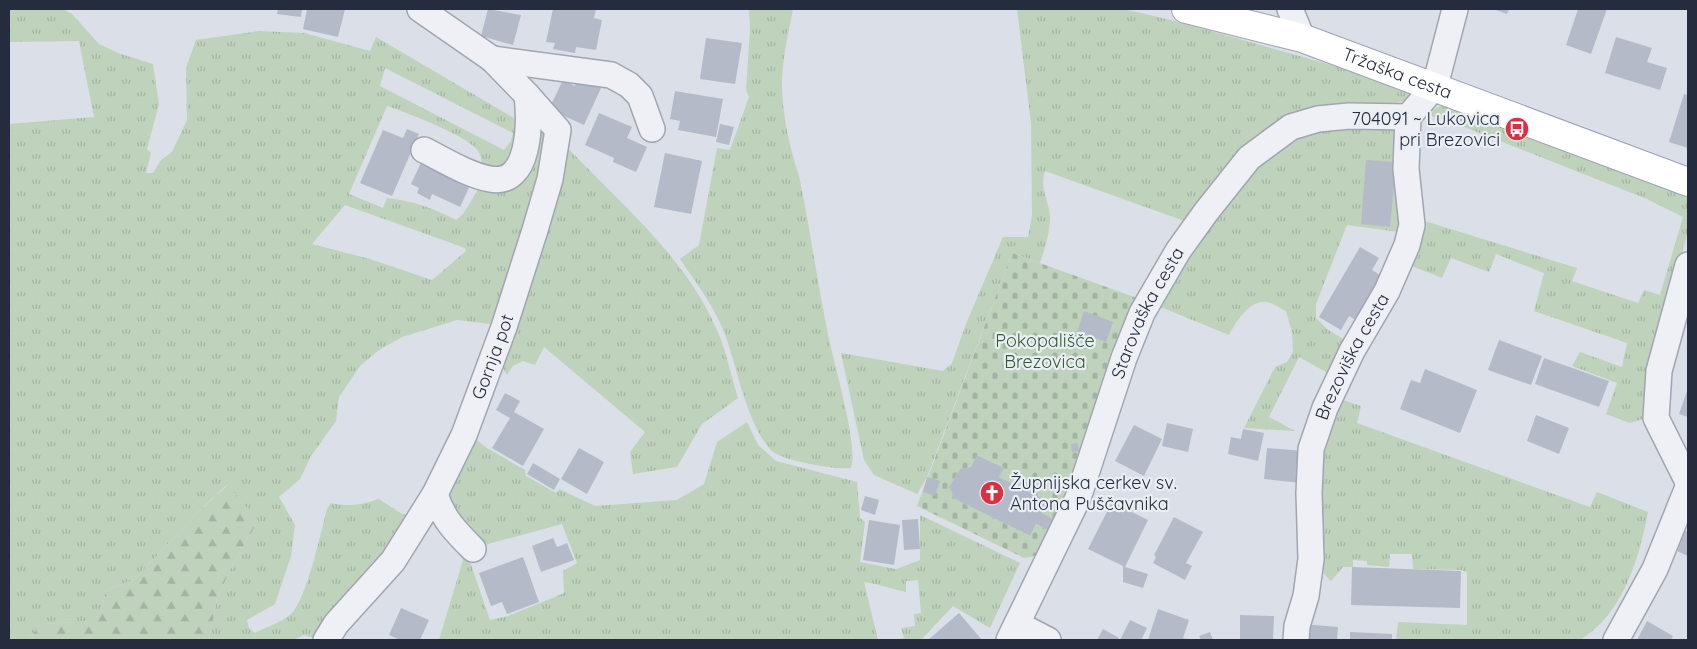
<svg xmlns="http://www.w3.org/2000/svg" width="1697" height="649" font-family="Quicksand,sans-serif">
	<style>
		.grass { fill: url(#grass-tufts); fill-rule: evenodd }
		.forest { fill: url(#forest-firs) }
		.cemetery { fill: url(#cemetery-stones) }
		.building { fill: #b4bac7 }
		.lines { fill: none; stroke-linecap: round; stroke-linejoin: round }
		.minor-casing { stroke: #a0a6b1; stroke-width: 28 }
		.major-casing { stroke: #99a2b4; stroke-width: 30 }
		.minor { stroke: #eef0f5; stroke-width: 25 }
		.major { stroke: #fff; stroke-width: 28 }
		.labels { text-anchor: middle; stroke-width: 4.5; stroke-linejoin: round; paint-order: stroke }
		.street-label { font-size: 18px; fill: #242c3e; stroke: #eaeef5 }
		.poi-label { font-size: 18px; fill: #242c3e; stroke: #eaeef5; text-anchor: end }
		.park-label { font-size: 18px; fill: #355b30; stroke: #eaeef5 }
	</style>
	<defs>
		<pattern id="grass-tufts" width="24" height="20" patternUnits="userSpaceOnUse" patternTransform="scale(1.25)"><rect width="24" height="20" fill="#bfd2bb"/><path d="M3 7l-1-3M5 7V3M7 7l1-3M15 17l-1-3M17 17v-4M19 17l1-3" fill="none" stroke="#a4b4a2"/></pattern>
		<pattern id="forest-firs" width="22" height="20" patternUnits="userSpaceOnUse" patternTransform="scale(1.25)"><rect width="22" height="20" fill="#bfd2bb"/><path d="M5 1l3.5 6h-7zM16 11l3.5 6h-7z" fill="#a4b4a2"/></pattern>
		<pattern id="cemetery-stones" width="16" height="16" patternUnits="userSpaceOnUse" patternTransform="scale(1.25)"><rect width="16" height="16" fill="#bfd2bb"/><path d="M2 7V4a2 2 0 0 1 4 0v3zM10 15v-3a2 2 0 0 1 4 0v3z" fill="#a4b4a2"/></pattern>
	</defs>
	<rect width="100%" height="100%" fill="#dbdfe7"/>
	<path class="grass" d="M 9,9 L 63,9 L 72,14 L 99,44 L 118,53 L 153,64 L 159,104 L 147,149 L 151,153 L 146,173 L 153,173 L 161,160 L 172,152 L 187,120 L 186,68 L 196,40 L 259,31 L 304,33 L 370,51 L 376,37 L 524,124 L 516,164 L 506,176 L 494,177 L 481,170 C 482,164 482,157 478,151 C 469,136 405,112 387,106 L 349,194 L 383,208 L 387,198 C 413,201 433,208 456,220 L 463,214 L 481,185 C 538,185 522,162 533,120 L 546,132 L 542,194 L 499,325 L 457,320 L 402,337 L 379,350 L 360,366 L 339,397 L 336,421 L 311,456 L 300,479 L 279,497 L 295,525 L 291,556 L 275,604 L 247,620 L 249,628 L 255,633 C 268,626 287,621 295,609 C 309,587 320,536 327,509 L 331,503 C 349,507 361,505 379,499 L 402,514 L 419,515 L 390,559 L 319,640 L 304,635 L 293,640 L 209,640 L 217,598 L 233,564 L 258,521 L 227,485 L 199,511 L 134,580 L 106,590 L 101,611 L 94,621 L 41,624 L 28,640 L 9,640 L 9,124 L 94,117 L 79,41 L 9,42 ZM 385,68 L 513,133 L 511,141 L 504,150 L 380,86 ZM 345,205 L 465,248 L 466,251 L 432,280 L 370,259 L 312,244 Z
		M 749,9 L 793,9 C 788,34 782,60 782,85 C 782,115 790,148 799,176 C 810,228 817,281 828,334 C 833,361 859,447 851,468 C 836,470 781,461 771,450 C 748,426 737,369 726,337 C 716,309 697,284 680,259 L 699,245 L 717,148 L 730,150 L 749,97 L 746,90 L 750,29 Z
		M 1017,9 L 1124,9 L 1179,22 L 1328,64 L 1410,91 L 1410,99 L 1383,107 L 1319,111 L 1187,222 L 1045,171 C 1039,188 1049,200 1050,217 C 1050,232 1045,248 1040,263 L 1012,253 L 927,477 L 917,494 L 874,475 L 864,460 L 841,353 L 943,371 L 952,363 L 966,324 L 1003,237 L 1028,237 L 1032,216 L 1031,123 Z
		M 1444,104 L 1625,172 L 1688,198 L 1688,231 L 1664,323 L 1646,418 L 1630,423 L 1606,414 L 1617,383 L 1572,366 L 1580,352 L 1622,367 L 1627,343 L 1534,311 L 1544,273 L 1496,254 L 1489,272 L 1451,258 L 1442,278 L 1409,265 L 1418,219 L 1577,268 L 1572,281 L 1638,303 L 1644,290 L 1660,295 L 1683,217 L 1647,199 L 1449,121 L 1427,115 L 1430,111 Z
		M 1391,126 L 1398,133 L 1404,204 L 1399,232 L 1347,225 L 1316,304 L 1316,318 L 1327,329 L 1349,343 L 1333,376 L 1299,357 L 1269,417 L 1295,431 L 1244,428 L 1275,367 L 1287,362 L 1293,352 L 1292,332 L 1286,311 C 1281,309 1273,303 1267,302 C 1249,300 1236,322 1229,335 L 1158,306 C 1165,293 1171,278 1179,265 C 1199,232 1265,147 1300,134 C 1329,123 1360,127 1391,126 Z
		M 562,142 C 618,202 691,260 721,340 C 728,359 732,379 738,398 L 702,424 L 677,467 L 633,474 L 630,452 L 645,432 L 544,347 L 535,365 L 523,361 L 513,366 L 507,375 L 499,362 Z
		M 1340,399 L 1361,406 L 1357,423 L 1590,507 L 1597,492 L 1648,512 C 1639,559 1623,614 1580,640 L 1396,640 L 1398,622 L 1467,625 L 1467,572 L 1461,570 L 1413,569 L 1412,554 L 1390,554 L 1389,567 L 1367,565 L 1367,561 L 1353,560 L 1353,567 L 1343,567 L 1331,581 L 1321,571 L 1319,465 L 1328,425 Z
		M 747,422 L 758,445 L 776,461 L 857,482 L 860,518 L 865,522 L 860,562 L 896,569 L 920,560 L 920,515 L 1020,563 L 990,628 L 953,606 L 921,640 L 896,640 L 904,638 L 901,628 L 915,626 L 914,614 L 921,613 L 918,580 L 906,581 L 906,592 C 891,589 879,584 864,582 L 878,640 L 439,640 L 466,550 L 490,620 L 508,616 L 564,593 L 563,571 L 577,563 L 562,524 L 481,546 L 442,497 L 470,435 L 487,448 L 525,470 L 526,476 L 556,493 L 559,489 L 595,506 L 677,500 L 704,484 L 717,442 Z"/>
	<path class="forest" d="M 228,485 L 258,521 L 233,564 L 217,598 L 209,640 L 28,640 L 41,624 L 94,621 L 101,611 L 106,590 L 134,580 L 199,511 Z"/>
	<path class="cemetery" d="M 1012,253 L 1137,298 L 1087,427 L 1076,472 L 1055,520 L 1042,513 L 1048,501 L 999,477 L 1004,468 L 978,455 L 971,467 L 960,469 L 949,487 L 955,499 L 1030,536 L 1036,524 L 1050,531 L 1039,555 L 1024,558 L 917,506 Z"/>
	<path class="building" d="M 278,9 L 302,9 L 301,17 L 277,14 Z
		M 307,9 L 345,9 L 338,37 L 303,29 Z
		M 488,9 L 521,15 L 513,45 L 481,36 Z
		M 553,9 L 596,9 L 594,18 L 602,20 L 596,50 L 576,47 L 575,53 L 553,49 L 555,43 L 546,42 Z
		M 1493,9 L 1509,9 L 1507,14 Z
		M 1578,9 L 1607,9 L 1591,54 L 1566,45 Z
		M 1616,37 L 1652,48 L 1647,62 L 1667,68 L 1660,90 L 1605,73 Z
		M 706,38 L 742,43 L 735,84 L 700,79 Z
		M 563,80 L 575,86 L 577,81 L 587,86 L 589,82 L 601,88 L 584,125 L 549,109 Z
		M 675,91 L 723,99 L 716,137 L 678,130 L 680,121 L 670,119 Z
		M 1684,94 L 1688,95 L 1688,148 L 1669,142 Z
		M 599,113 L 632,127 L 627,138 L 647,147 L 636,172 L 613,162 L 614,158 L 585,145 Z
		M 720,124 L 734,127 L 729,145 L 716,142 Z
		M 407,129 L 419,134 L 392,196 L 360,183 L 383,130 L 403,138 Z
		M 665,153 L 702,161 L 691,214 L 654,207 Z
		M 425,154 L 474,177 L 460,207 L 432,194 L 430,200 L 417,193 L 419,188 L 411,184 Z
		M 1366,160 L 1396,162 L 1390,227 L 1361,224 Z
		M 1360,247 L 1379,258 L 1372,270 L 1385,278 L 1359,322 L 1349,316 L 1341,330 L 1319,317 Z
		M 1084,311 L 1113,322 L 1106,342 L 1077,332 Z
		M 1499,340 L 1542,356 L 1531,385 L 1488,370 Z
		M 1544,358 L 1609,381 L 1599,407 L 1535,384 Z
		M 1425,369 L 1477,390 L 1460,433 L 1400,409 L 1411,380 L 1420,383 Z
		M 1688,388 L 1688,417 L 1679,414 Z
		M 505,393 L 520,401 L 514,412 L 544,429 L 523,466 L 492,448 L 510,418 L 496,410 Z
		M 1536,415 L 1569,428 L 1559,454 L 1527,441 Z
		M 1167,423 L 1193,429 L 1188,452 L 1162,446 Z
		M 1134,425 L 1162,439 L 1144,476 L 1115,461 Z
		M 1243,429 L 1264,433 L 1258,461 L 1228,454 L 1231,437 L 1241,439 Z
		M 1078,443 L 1079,451 L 1072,452 L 1071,444 Z
		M 579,448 L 604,462 L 587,494 L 561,479 Z
		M 1267,448 L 1304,451 L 1301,483 L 1264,479 Z
		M 977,455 L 1004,468 L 999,477 L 1048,501 L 1042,513 L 1055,520 L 1050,531 L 1036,524 L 1030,536 L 955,499 L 949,487 L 960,469 L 971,467 Z
		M 533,463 L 560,479 L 554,490 L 527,474 Z
		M 927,477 L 940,481 L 935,496 L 923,492 Z
		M 865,496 L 879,500 L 875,515 L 861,510 Z
		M 1112,502 L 1148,520 L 1125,567 L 1148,574 L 1143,588 L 1123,582 L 1123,566 L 1088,549 Z
		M 1174,517 L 1203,532 L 1186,563 L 1192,566 L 1185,580 L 1153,563 L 1156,557 L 1154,555 Z
		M 918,519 L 920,549 L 904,550 L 902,520 Z
		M 869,520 L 900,525 L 894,565 L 863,560 Z
		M 1682,529 L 1688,532 L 1688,556 L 1677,551 L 1681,542 L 1677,540 Z
		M 553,538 L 557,547 L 567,543 L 574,560 L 541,572 L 532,546 Z
		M 523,557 L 539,602 L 507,614 L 502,602 L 491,606 L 479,573 Z
		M 1352,567 L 1461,571 L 1460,608 L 1351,605 Z
		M 401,608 L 429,620 L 420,640 L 400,640 L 389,635 Z
		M 1158,609 L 1189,620 L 1183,638 L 1189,640 L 1148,640 Z
		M 959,613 L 982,640 L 928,640 Z
		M 1240,615 L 1274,616 L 1273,640 L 1240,640 Z
		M 1130,620 L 1147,628 L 1141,640 L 1120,640 Z
		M 1647,621 L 1673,636 L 1671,640 L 1637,640 Z
		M 1302,624 L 1338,627 L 1337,640 L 1301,640 Z
		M 1103,629 L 1119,638 L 1118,640 L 1097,640 Z
		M 1210,632 L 1213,640 L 1201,640 L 1199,636 Z
		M 1350,632 L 1392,634 L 1392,640 L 1350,640 Z"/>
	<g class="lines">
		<g class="minor-casing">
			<g id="minor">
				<path d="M 1290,9 L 1302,38"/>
				<path d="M 492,59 L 611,75 L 629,85 L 640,96 L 652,129"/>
				<path d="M 424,150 C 444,160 468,175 490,179 C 531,187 530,121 527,95"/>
				<path d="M 1688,265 L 1659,371 L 1656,418 L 1688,482"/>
				<path d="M 435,494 C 442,518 456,532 473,549"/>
				<path d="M 1017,624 L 1048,640"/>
				<path id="s1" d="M 326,640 L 336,624 L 393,561 L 435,494 L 464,435 L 504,327 L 535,230 L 550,179 L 558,130 L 527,95 L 492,59 L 420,9"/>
				<path id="s2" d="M 1009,640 L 1078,498 L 1124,358 L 1142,313 L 1178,251 L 1206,212 L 1249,158 L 1291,127 L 1318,119 L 1349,116 L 1408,117"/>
				<path id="s3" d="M 1296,640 L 1297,626 L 1306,596 L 1311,559 L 1309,493 L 1311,449 L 1325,408 L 1352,351 L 1387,291 L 1407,245 L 1412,225 L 1406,169 L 1408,117 L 1435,86 L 1455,9"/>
				<path d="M 1616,640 L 1655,569 L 1688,487"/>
			</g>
		</g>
		<g class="major-casing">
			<g id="major">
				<path id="s4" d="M 1186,9 L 1302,38 L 1688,182"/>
			</g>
		</g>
		<use href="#minor" class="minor"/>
		<use href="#major" class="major"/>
	</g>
	<defs>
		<g id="bus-disc" transform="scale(1.25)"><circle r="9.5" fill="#da3142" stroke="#eaeef5"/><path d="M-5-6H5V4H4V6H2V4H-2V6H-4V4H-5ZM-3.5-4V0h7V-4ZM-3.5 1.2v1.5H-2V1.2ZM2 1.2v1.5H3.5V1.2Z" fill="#fff"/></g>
		<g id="church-disc" transform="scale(1.25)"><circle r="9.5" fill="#da3142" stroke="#eaeef5"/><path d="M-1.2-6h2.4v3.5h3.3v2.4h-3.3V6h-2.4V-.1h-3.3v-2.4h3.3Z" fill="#fff"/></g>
	</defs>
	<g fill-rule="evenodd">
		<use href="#bus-disc" x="1517" y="129"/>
		<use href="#church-disc" x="992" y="493"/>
	</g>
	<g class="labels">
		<g class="street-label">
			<text dy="6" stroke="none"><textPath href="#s4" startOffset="221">Tržaška cesta</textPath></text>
			<text dy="6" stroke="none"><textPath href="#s2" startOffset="356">Starovaška cesta</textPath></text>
			<text dy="6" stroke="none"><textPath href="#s1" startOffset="332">Gornja pot</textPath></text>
			<text dy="6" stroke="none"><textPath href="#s3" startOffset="294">Brezoviška cesta</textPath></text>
		</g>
		<g class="poi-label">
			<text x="1500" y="125">704091 ~ Lukovica<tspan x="1500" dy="21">pri Brezovici</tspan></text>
			<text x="1010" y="489" text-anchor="start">Župnijska cerkev sv.<tspan x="1010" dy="21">Antona Puščavnika</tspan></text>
		</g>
		<g class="park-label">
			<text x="1045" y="347">Pokopališče<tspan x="1045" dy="21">Brezovica</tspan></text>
		</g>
	</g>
	<rect width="1697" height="649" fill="none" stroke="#242c3e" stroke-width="20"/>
</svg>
